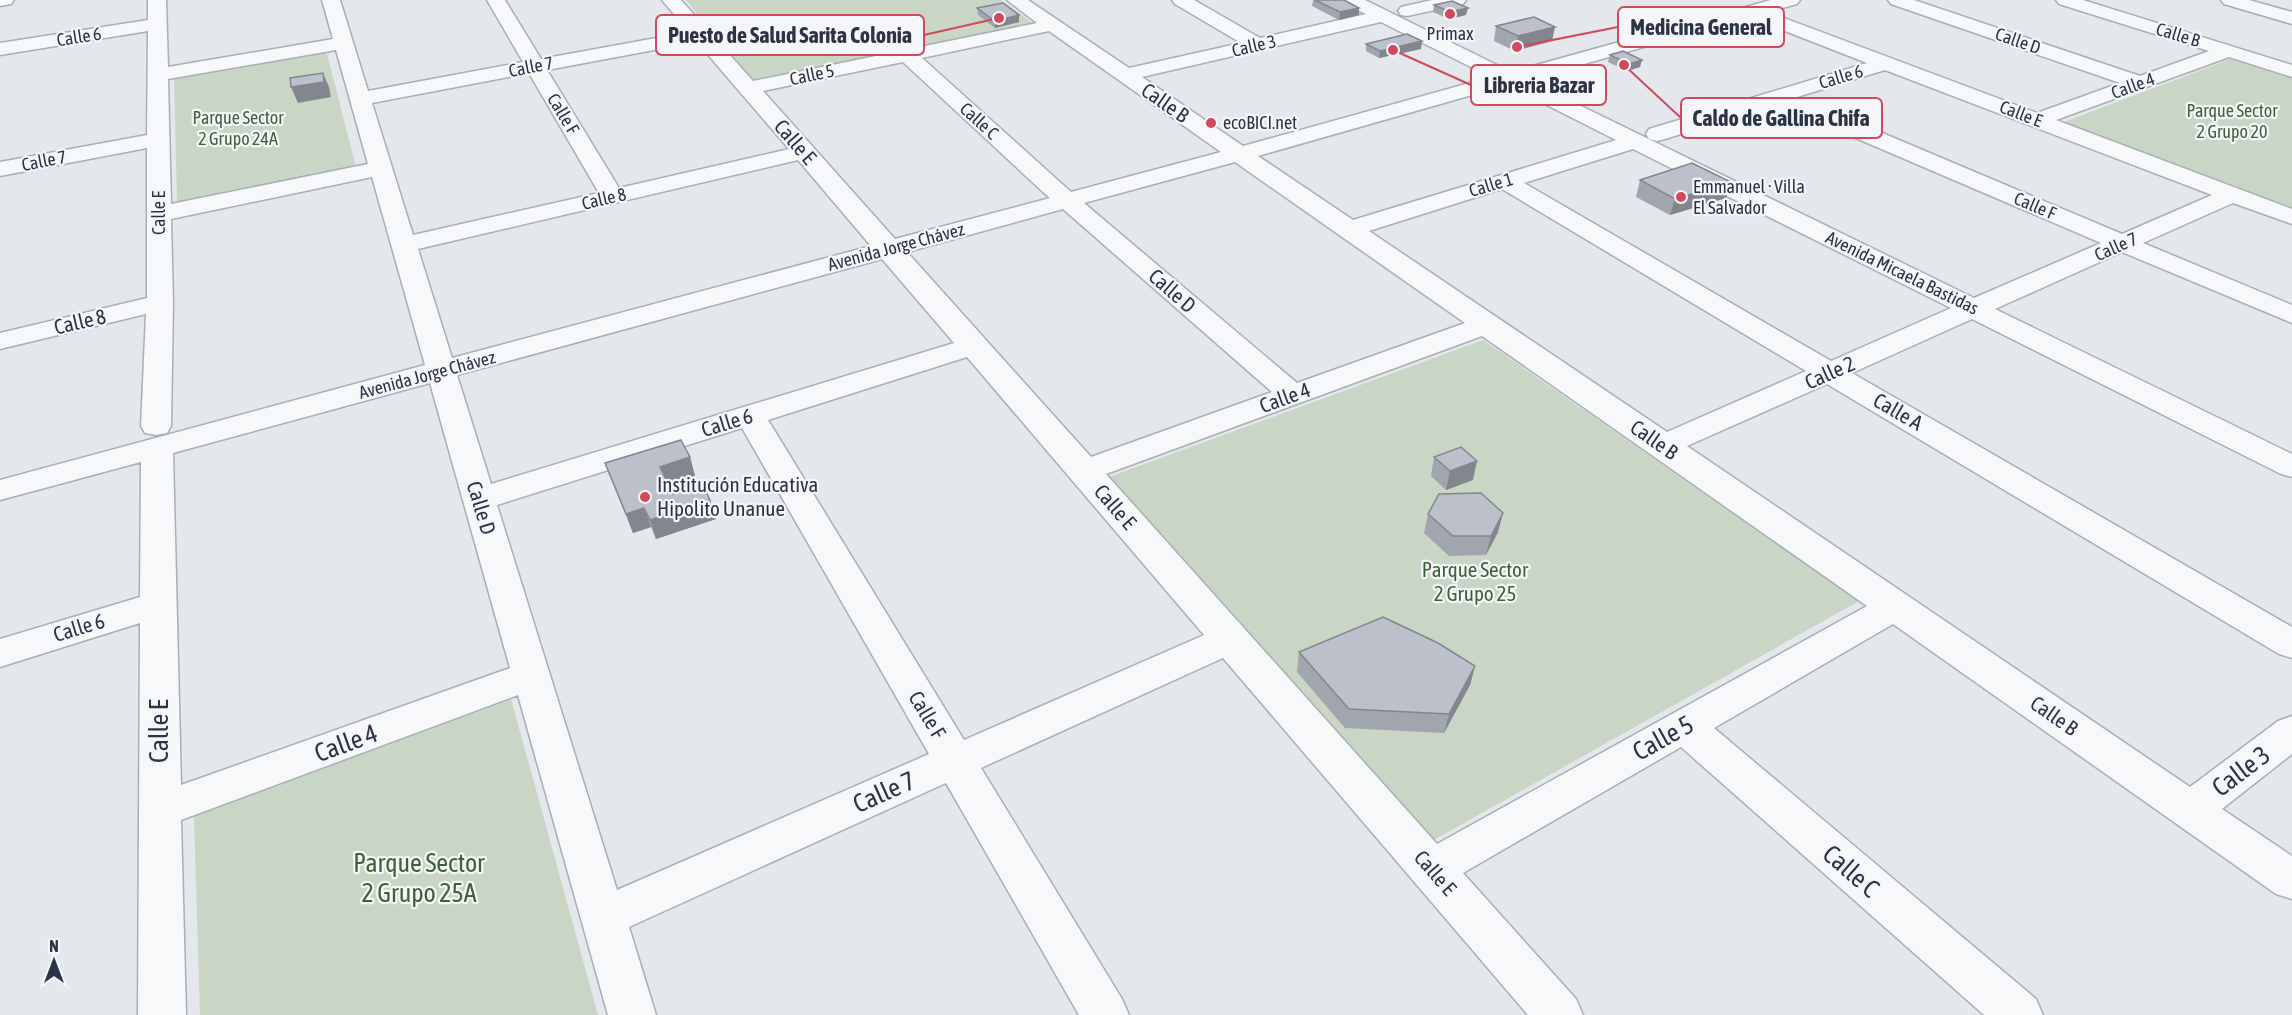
<svg xmlns="http://www.w3.org/2000/svg" width="2292" height="1015" font-family="'Asap Condensed',sans-serif">
	<style>
		.green { fill: #c9d6c5 }
		.lines { fill: none; stroke-linecap: round; stroke-linejoin: round }
		.minor-casing { stroke: #a9aeb7; stroke-width: 3 }
		.major-casing { stroke: #a3abb8; stroke-width: 3 }
		.minor { fill: #f7f8fa; fill-rule: evenodd }
		.major { fill: #fff; fill-rule: evenodd }
		.wall { fill: #a1a5ae }
		.shaded-wall { fill: #83868d }
		.building { fill: #bbc0ca; stroke: #83868d; stroke-width: 1.5 }
		.poi-dot { fill: #d1495b; stroke: #f4f6f9; stroke-width: 2 }
		.labels { text-anchor: middle; stroke-width: 4.5; stroke-linejoin: round; paint-order: stroke }
		.far-poi-label { font-size: 18px; fill: #2b3445; stroke: #f4f6f9; text-anchor: start }
		.far-street-label { font-size: 18px; fill: #2b3445; stroke: #f4f6f9 }
		.far-park-label { font-size: 18px; fill: #3f6138; stroke: #f4f6f9 }
		.street-label { font-size: 21px; fill: #2b3445; stroke: #f4f6f9 }
		.poi-label { font-size: 21px; fill: #2b3445; stroke: #f4f6f9; text-anchor: start }
		.park-label { font-size: 21px; fill: #3f6138; stroke: #f4f6f9 }
		.near-street-label { font-size: 26px; fill: #2b3445; stroke: #f4f6f9 }
		.near-park-label { font-size: 26px; fill: #3f6138; stroke: #f4f6f9 }
		.leader { fill: none; stroke: #d1495b; stroke-width: 2 }
		.callout-dot { fill: #d1495b; stroke: #f4f6f9; stroke-width: 2 }
		.callout { fill: #f4f6f9; stroke: #d1495b; stroke-width: 2 }
		.callout-label { font-size: 22px; text-anchor: middle; font-weight: bold; fill: #2b3445 }
	</style>
	<rect width="100%" height="100%" fill="#e4e7ec"/>
	<path class="green" d="M 686,0 L 1001,0 L 1034,24 L 754,83 Z
		M 326,50 L 356,167 L 177,204 L 174,77 Z
		M 2233,58 L 2292,76 L 2292,208 L 2064,122 Z
		M 1483,340 L 1859,601 L 1432,841 L 1106,478 Z
		M 511,699 L 598,1015 L 200,1015 L 194,816 Z"/>
	<g class="lines">
		<g class="minor-casing">
			<path id="minor" d="M 148,0 L 166,0 L 168,67 L 333,39 L 322,0 L 340,0 L 368,91 L 523,62 L 487,0 L 505,0 L 541,59 L 689,32 L 662,0 L 681,0 L 753,81 L 1037,23 L 1007,0 L 1028,0 L 1129,68 L 1241,43 L 1175,4 L 1172,0 L 1194,0 L 1260,38 L 1366,14 L 1345,4 L 1342,0 L 1365,0 L 1511,72 L 1771,0 L 1800,0 L 1797,4 L 1768,12 L 2037,113 L 2120,83 L 1891,4 L 1888,0 L 1914,0 L 2140,76 L 2209,51 L 2059,4 L 2056,0 L 2083,0 L 2292,65 L 2292,77 L 2229,57 L 2056,120 L 2292,209 L 2292,224 L 2233,203 L 2143,243 L 2292,305 L 2292,323 L 2122,252 L 1995,309 L 2292,454 L 2292,477 L 2281,474 L 1972,319 L 1852,373 L 2292,627 L 2292,658 L 2279,654 L 1827,384 L 1687,446 L 2190,787 L 2278,721 L 2292,716 L 2292,754 L 2222,809 L 2292,856 L 2292,899 L 2276,894 L 1893,624 L 1714,728 L 2036,999 L 2043,1015 L 1984,1015 L 1681,747 L 1463,873 L 1576,999 L 1583,1015 L 1528,1015 L 1223,658 L 981,768 L 1122,999 L 1129,1015 L 1079,1015 L 946,783 L 629,927 L 656,1015 L 608,1015 L 518,695 L 181,820 L 186,1015 L 138,1015 L 140,623 L 0,667 L 0,639 L 140,597 L 141,462 L 0,500 L 0,480 L 425,365 L 372,177 L 171,219 L 173,303 L 171,426 L 167,433 L 156,435 L 145,433 L 141,426 L 146,314 L 0,349 L 0,333 L 147,298 L 147,148 L 0,176 L 0,162 L 147,135 L 148,31 L 0,55 L 0,43 L 148,20 ZM 1749,17 L 1867,63 L 1649,129 L 1646,134 L 1649,139 L 1657,141 L 1665,139 L 1776,104 L 2101,243 L 1974,298 L 1528,80 ZM 1381,22 L 1491,77 L 1243,146 L 1142,77 ZM 1049,31 L 1221,152 L 1071,192 L 922,58 ZM 697,42 L 789,149 L 619,188 L 547,70 ZM 336,50 L 368,164 L 171,204 L 168,79 ZM 903,62 L 1043,192 L 1050,198 L 895,239 L 763,91 ZM 1885,70 L 2212,195 L 2122,234 L 1797,97 ZM 529,73 L 599,193 L 413,235 L 372,103 ZM 1507,85 L 1616,140 L 1353,220 L 1258,156 ZM 1633,149 L 1951,308 L 1831,361 L 1524,183 ZM 798,160 L 871,246 L 452,358 L 418,249 ZM 1235,162 L 1465,323 L 1297,383 L 1084,203 ZM 1502,189 L 1806,371 L 1667,432 L 1369,231 ZM 1063,209 L 1272,392 L 1091,457 L 907,252 ZM 882,259 L 954,343 L 491,484 L 457,375 ZM 1482,336 L 1867,606 L 1437,844 L 1106,474 ZM 967,357 L 1204,635 L 964,740 L 768,420 ZM 430,383 L 510,668 L 181,785 L 173,453 ZM 742,428 L 929,754 L 617,890 L 497,505 Z
				M 1432,0 L 1466,0 L 1463,4 L 1407,16 L 1401,15 L 1398,11 L 1401,7 Z
				M 2221,0 L 2249,0 L 2292,12 L 2292,24 L 2224,4 Z"/>
		</g>
		<g class="major-casing">
			<path id="major" d="M 0,0 L 14,0 L 11,4 L 0,6 Z"/>
		</g>
		<use href="#minor" class="minor"/>
		<use href="#major" class="major"/>
	</g>
	<path class="wall" d="M 1313,0 L 1344,0 L 1359,8 L 1359,15 L 1339,20 L 1312,6 Z
		M 1434,5 L 1466,15 L 1449,19 L 1433,12 Z
		M 977,8 L 1019,15 L 1019,22 L 995,28 L 978,15 Z
		M 767,22 L 865,26 L 867,40 L 861,47 L 770,36 Z
		M 1496,26 L 1552,41 L 1515,51 L 1494,41 Z
		M 1366,44 L 1421,49 L 1379,58 L 1366,51 Z
		M 1610,55 L 1640,67 L 1627,71 L 1608,62 Z
		M 1640,180 L 1731,182 L 1726,198 L 1670,215 L 1636,197 Z
		M 690,457 L 695,476 L 669,485 L 673,494 L 710,500 L 716,519 L 656,539 L 651,527 L 633,533 L 605,463 Z
		M 1434,457 L 1473,480 L 1446,490 L 1431,476 Z
		M 1428,514 L 1498,532 L 1486,555 L 1449,556 L 1424,533 Z
		M 1299,652 L 1475,666 L 1470,685 L 1444,733 L 1345,728 L 1297,672 Z"/>
	<path class="shaded-wall" d="M 1359,8 L 1359,15 L 1339,20 L 1340,12 Z
		M 1468,8 L 1466,15 L 1449,19 L 1450,12 Z
		M 1019,15 L 1019,22 L 995,28 L 995,21 Z
		M 865,26 L 867,40 L 861,47 L 859,33 Z
		M 1555,27 L 1552,41 L 1515,51 L 1518,36 Z
		M 1422,41 L 1421,49 L 1379,58 L 1380,51 Z
		M 1642,60 L 1640,67 L 1627,71 L 1629,64 Z
		M 323,73 L 329,87 L 331,97 L 298,103 L 291,87 Z
		M 1731,182 L 1726,198 L 1670,215 L 1675,199 Z
		M 690,457 L 695,476 L 666,486 L 660,467 Z
		M 1477,461 L 1473,480 L 1446,490 L 1450,471 Z
		M 710,500 L 716,519 L 656,539 L 650,520 Z
		M 644,508 L 651,527 L 633,533 L 626,514 Z
		M 1503,513 L 1498,532 L 1486,555 L 1491,536 Z
		M 1475,666 L 1470,685 L 1444,733 L 1449,714 Z"/>
	<path class="building" d="M 1315,0 L 1344,0 L 1359,8 L 1340,12 Z
		M 1452,1 L 1468,8 L 1450,12 L 1434,5 Z
		M 1003,3 L 1019,15 L 995,21 L 977,8 Z
		M 1534,17 L 1555,27 L 1518,36 L 1496,26 Z
		M 1407,34 L 1422,41 L 1380,51 L 1366,44 Z
		M 1623,51 L 1642,60 L 1629,64 L 1610,55 Z
		M 323,73 L 324,82 L 291,87 L 290,78 Z
		M 1692,163 L 1731,182 L 1675,199 L 1640,180 Z
		M 681,440 L 690,457 L 660,467 L 673,494 L 702,484 L 710,500 L 650,520 L 644,508 L 626,514 L 605,463 Z
		M 1461,447 L 1477,461 L 1450,471 L 1434,457 Z
		M 1481,493 L 1503,513 L 1491,536 L 1453,536 L 1428,514 L 1439,494 Z
		M 1383,617 L 1438,643 L 1475,666 L 1449,714 L 1349,709 L 1299,652 Z"/>
	<g class="poi-dot">
		<circle cx="1450" cy="14" r="6"/>
		<circle cx="1211" cy="123" r="6"/>
		<circle cx="1681" cy="197" r="6"/>
		<circle cx="645" cy="497" r="6"/>
	</g>
	<g class="labels">
		<g class="far-poi-label">
			<text x="1450" y="40" text-anchor="middle">Primax</text>
			<text x="1223" y="129">ecoBICI.net</text>
			<text x="1693" y="193">Emmanuel · Villa<tspan x="1693" dy="21">El Salvador</tspan></text>
		</g>
		<g class="far-street-label">
			<text transform="translate(2178 35) rotate(17)" y="6">Calle B</text>
			<text transform="translate(79 37) rotate(-9)" y="6">Calle 6</text>
			<text transform="translate(2018 41) rotate(19)" y="6">Calle D</text>
			<text transform="translate(1254 46) rotate(-13)" y="6">Calle 3</text>
			<text transform="translate(531 67) rotate(-11)" y="6">Calle 7</text>
			<text transform="translate(812 75) rotate(-12)" y="6">Calle 5</text>
			<text transform="translate(1841 77) rotate(-17)" y="6">Calle 6</text>
			<text transform="translate(2133 86) rotate(-20)" y="6">Calle 4</text>
			<text transform="translate(563 114) rotate(59)" y="6">Calle F</text>
			<text transform="translate(2021 114) rotate(21)" y="6">Calle E</text>
			<text transform="translate(979 121) rotate(42)" y="6">Calle C</text>
			<text transform="translate(44 161) rotate(-11)" y="6">Calle 7</text>
			<text transform="translate(1491 185) rotate(-17)" y="6">Calle 1</text>
			<text transform="translate(604 199) rotate(-13)" y="6">Calle 8</text>
			<text transform="translate(2035 206) rotate(23)" y="6">Calle F</text>
			<text transform="translate(159 213) rotate(-90)" y="6">Calle E</text>
			<text transform="translate(896 247) rotate(-15)" y="6">Avenida Jorge Chávez</text>
			<text transform="translate(2116 247) rotate(-24)" y="6">Calle 7</text>
			<text transform="translate(1902 273) rotate(26)" y="6">Avenida Micaela Bastidas</text>
			<text transform="translate(427 375) rotate(-15)" y="6">Avenida Jorge Chávez</text>
		</g>
		<g class="far-park-label">
			<text x="2232" y="117">Parque Sector<tspan x="2232" dy="21">2 Grupo 20</tspan></text>
			<text x="238" y="124">Parque Sector<tspan x="238" dy="21">2 Grupo 24A</tspan></text>
		</g>
		<g class="street-label">
			<text transform="translate(1165 103) rotate(35)" y="7">Calle B</text>
			<text transform="translate(795 142) rotate(49)" y="7">Calle E</text>
			<text transform="translate(1172 291) rotate(41)" y="7">Calle D</text>
			<text transform="translate(80 322) rotate(-13)" y="7">Calle 8</text>
			<text transform="translate(1830 373) rotate(-24)" y="7">Calle 2</text>
			<text transform="translate(1285 398) rotate(-20)" y="7">Calle 4</text>
			<text transform="translate(1898 412) rotate(30)" y="7">Calle A</text>
			<text transform="translate(727 423) rotate(-17)" y="7">Calle 6</text>
			<text transform="translate(1654 440) rotate(35)" y="7">Calle B</text>
			<text transform="translate(1115 507) rotate(49)" y="7">Calle E</text>
			<text transform="translate(481 508) rotate(73)" y="7">Calle D</text>
			<text transform="translate(79 628) rotate(-17)" y="7">Calle 6</text>
			<text transform="translate(927 715) rotate(59)" y="7">Calle F</text>
			<text transform="translate(2054 716) rotate(35)" y="7">Calle B</text>
			<text transform="translate(1435 873) rotate(49)" y="7">Calle E</text>
		</g>
		<g class="poi-label">
			<text x="657" y="492">Institución Educativa<tspan x="657" dy="24">Hipolito Unanue</tspan></text>
		</g>
		<g class="park-label">
			<text x="1475" y="577">Parque Sector<tspan x="1475" dy="24">2 Grupo 25</tspan></text>
		</g>
		<g class="near-street-label">
			<text transform="translate(159 731) rotate(-90)" y="9">Calle E</text>
			<text transform="translate(1663 738) rotate(-29)" y="9">Calle 5</text>
			<text transform="translate(346 743) rotate(-20)" y="9">Calle 4</text>
			<text transform="translate(2241 771) rotate(-37)" y="9">Calle 3</text>
			<text transform="translate(884 792) rotate(-24)" y="9">Calle 7</text>
			<text transform="translate(1851 871) rotate(41)" y="9">Calle C</text>
		</g>
		<g class="near-park-label">
			<text x="419" y="872">Parque Sector<tspan x="419" dy="30">2 Grupo 25A</tspan></text>
		</g>
	</g>
	<path class="leader" d="M1517 47L1618 27M999 18L924 35M1393 50L1471 85M1624 65L1681 118"/>
	<g class="callout-dot">
		<circle cx="1517" cy="47" r="6"/>
		<circle cx="999" cy="18" r="6"/>
		<circle cx="1393" cy="50" r="6"/>
		<circle cx="1624" cy="65" r="6"/>
	</g>
	<g class="callout">
		<rect x="1618" y="7" width="166" height="40" rx="6"/>
		<rect x="656" y="15" width="268" height="40" rx="6"/>
		<rect x="1471" y="65" width="135" height="40" rx="6"/>
		<rect x="1681" y="98" width="201" height="40" rx="6"/>
	</g>
	<g class="callout-label">
		<text x="1701" y="35">Medicina General</text>
		<text x="790" y="43">Puesto de Salud Sarita Colonia</text>
		<text x="1539" y="93">Libreria Bazar</text>
		<text x="1781" y="126">Caldo de Gallina Chifa</text>
	</g>
	<g transform="translate(54 961)" stroke="#f4f6f9" stroke-width="4.5" paint-order="stroke">
	<path d="M0-4.5L10 22L0 15L-10 22Z" fill="#2b3445"/>
	<text y="-9" font-size="16" font-weight="bold" text-anchor="middle" fill="#2b3445">N</text>
	</g>
</svg>
